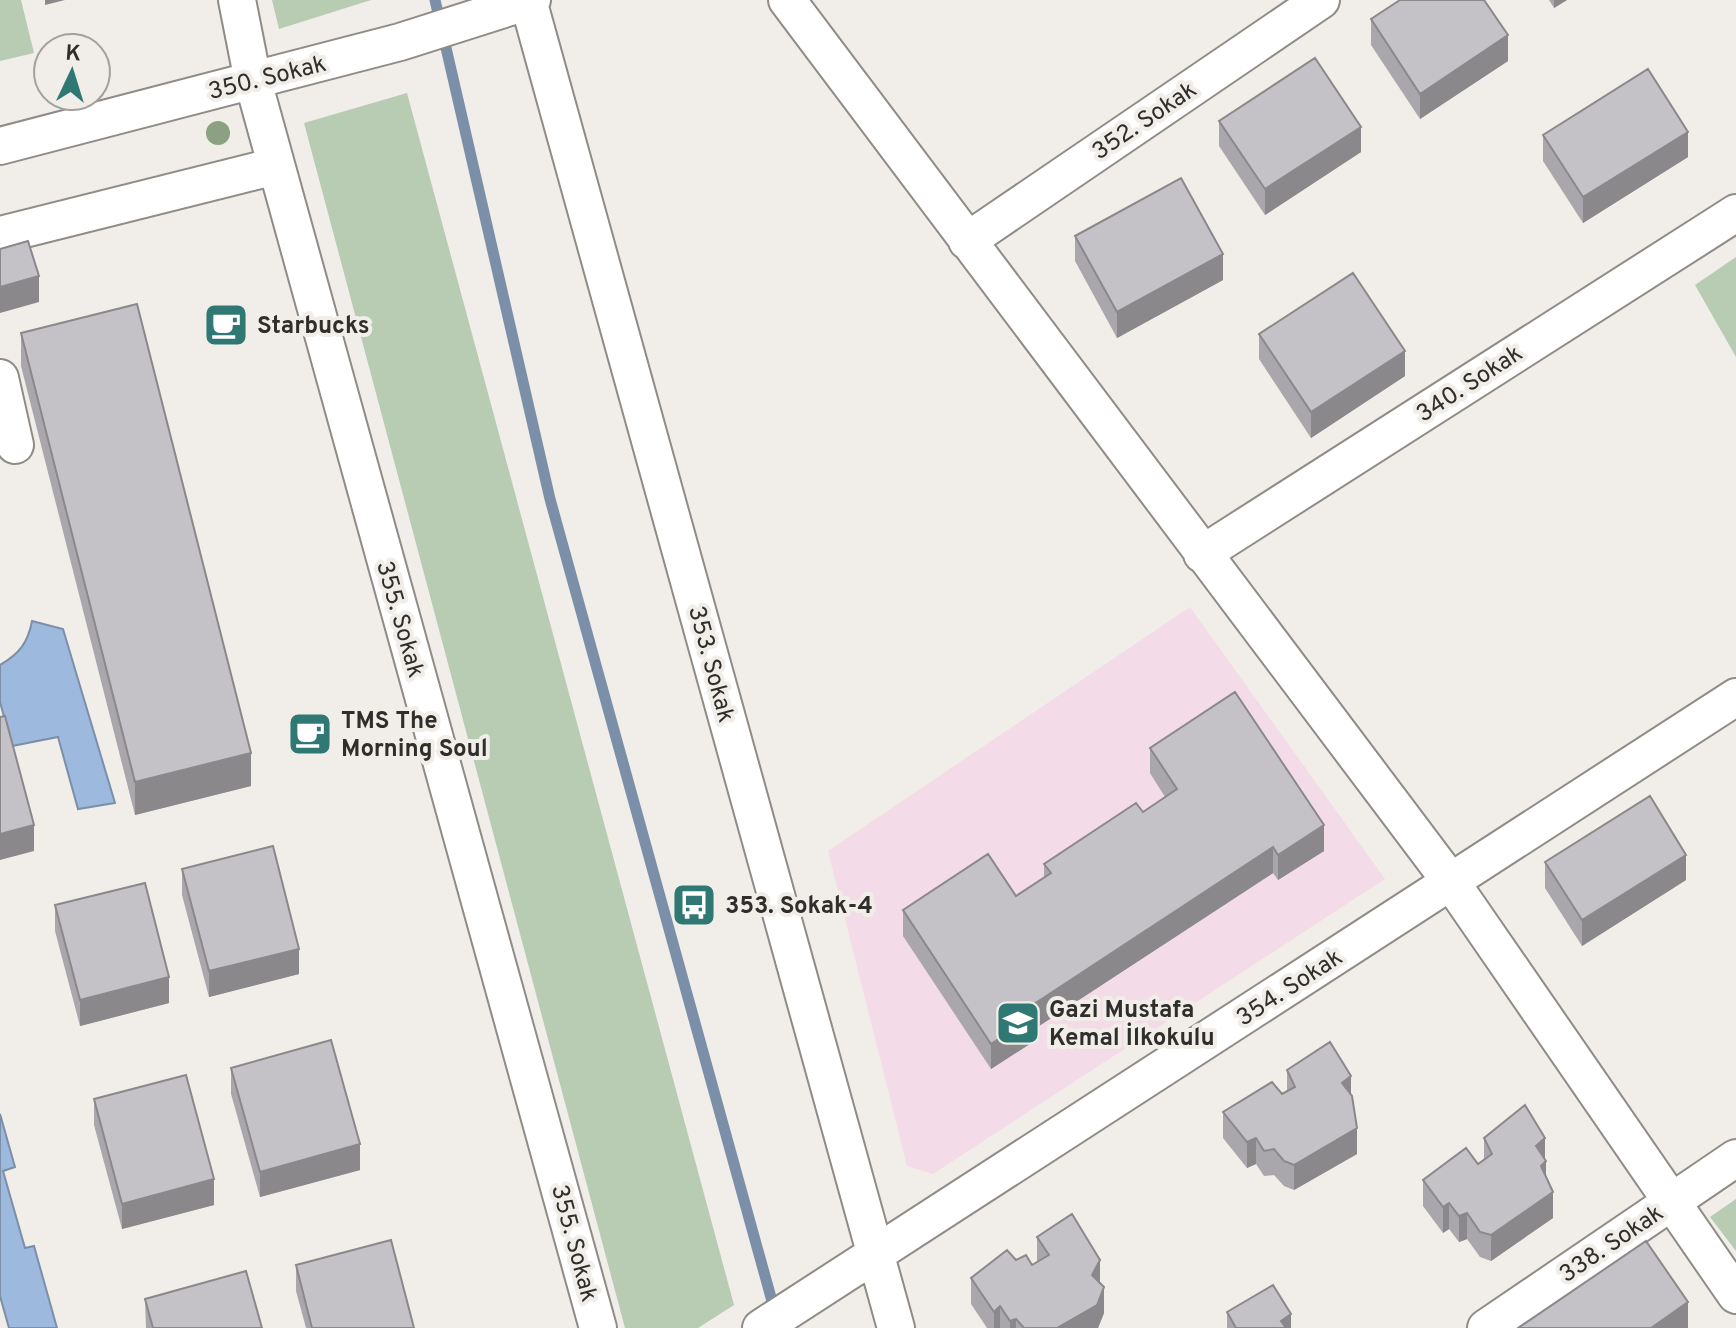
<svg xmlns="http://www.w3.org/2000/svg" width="1736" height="1328" font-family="Overpass,sans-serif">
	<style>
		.education { fill: #f3dce8 }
		.green { fill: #b8cbb3 }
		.water { fill: #9db9dd; stroke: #7c8fa8; stroke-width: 2 }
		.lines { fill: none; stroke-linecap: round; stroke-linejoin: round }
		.stream { stroke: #7c8fa8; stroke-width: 11 }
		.street-casing { stroke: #8f8b86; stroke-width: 40 }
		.street { stroke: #fff; stroke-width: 36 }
		.tree { fill: #8ca082 }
		.wall { fill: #a9a7ab }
		.shaded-wall { fill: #8a888b }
		.building { fill: #c5c2c7; stroke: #8a888b; stroke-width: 2 }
		.labels { text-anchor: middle; stroke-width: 8; stroke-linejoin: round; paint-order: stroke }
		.street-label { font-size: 24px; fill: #302e2c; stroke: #f1ede8 }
		.poi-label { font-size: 24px; font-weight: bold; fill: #302e2c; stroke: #f1ede8; text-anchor: start }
	</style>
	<rect width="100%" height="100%" fill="#f1ede8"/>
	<path class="education" d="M 1190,607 L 1385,879 L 933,1174 L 907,1166 L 828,851 Z"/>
	<path class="green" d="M 0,0 L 21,0 L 34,53 L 0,61 Z
		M 272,0 L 371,0 L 279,29 Z
		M 407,93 L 734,1305 L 698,1328 L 625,1328 L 304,123 Z
		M 1736,257 L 1736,357 L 1695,285 Z
		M 1736,1199 L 1736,1251 L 1710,1217 Z"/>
	<path class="water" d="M 32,621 L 63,629 L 115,803 L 78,809 L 58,737 L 12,746 L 0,702 L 0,665 C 19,654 28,643 32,621 Z
		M 0,1114 L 15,1167 L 3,1171 L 25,1248 L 34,1246 L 57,1328 L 9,1328 L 0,1296 Z"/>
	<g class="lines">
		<path class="stream" d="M 435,0 L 550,499 L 775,1312"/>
		<g class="street-casing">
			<path id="street" d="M 237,0 L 253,81 L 598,1328
				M 528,0 L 896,1328
				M 787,0 L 1451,882 L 1736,1295
				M 0,146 L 400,42 L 532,0
				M 0,235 L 276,166
				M 967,241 L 1321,0
				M 0,378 L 15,445
				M 1202,554 L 1736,213
				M 761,1328 L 1736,697
				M 1486,1328 L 1736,1158"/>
		</g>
		<use href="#street" class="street"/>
	</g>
	<circle class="tree" cx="218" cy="133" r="12"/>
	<path class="wall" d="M 1549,0 L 1567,0 L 1554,8 Z
		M 1371,19 L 1508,61 L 1420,119 L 1371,45 Z
		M 1219,121 L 1361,152 L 1265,215 L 1219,146 Z
		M 1543,135 L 1688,157 L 1583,223 L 1543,161 Z
		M 1075,236 L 1223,280 L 1117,338 L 1075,261 Z
		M 21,333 L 251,786 L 135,815 L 21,366 Z
		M 1259,334 L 1405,376 L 1311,438 L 1259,359 Z
		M 1150,748 L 1324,851 L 1278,880 L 1273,873 L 1036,1028 L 1036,1040 L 991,1069 L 903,936 L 903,910 L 1016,896 L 1044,877 L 1044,864 L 1143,812 L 1165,797 L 1150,773 Z
		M 1545,862 L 1686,880 L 1582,946 L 1545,888 Z
		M 182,869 L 299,974 L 209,997 L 182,895 Z
		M 55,905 L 169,1003 L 80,1026 L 55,931 Z
		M 231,1068 L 360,1170 L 260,1197 L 231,1094 Z
		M 1287,1070 L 1351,1095 L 1357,1154 L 1294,1190 L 1284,1186 L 1274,1175 L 1264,1176 L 1256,1164 L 1247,1168 L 1223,1138 L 1223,1112 L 1287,1092 Z
		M 94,1099 L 214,1205 L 122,1229 L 94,1125 Z
		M 1484,1138 L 1545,1160 L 1546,1176 L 1553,1218 L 1491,1261 L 1480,1257 L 1467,1239 L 1459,1242 L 1449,1229 L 1443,1233 L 1423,1206 L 1423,1180 L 1478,1164 L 1484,1159 Z
		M 1037,1237 L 1100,1283 L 1104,1313 L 1098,1328 L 987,1328 L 971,1304 L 971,1278 L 1016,1260 L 1032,1265 L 1037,1263 Z
		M 296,1265 L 414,1328 L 306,1328 L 296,1291 Z
		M 145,1299 L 262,1328 L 146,1328 Z
		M 1227,1312 L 1291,1328 L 1227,1328 Z"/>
	<path class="shaded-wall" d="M 45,0 L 65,0 L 45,5 Z
		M 1554,0 L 1567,0 L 1554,8 Z
		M 1508,35 L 1508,61 L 1420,119 L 1420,94 Z
		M 1361,127 L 1361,152 L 1265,215 L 1265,189 Z
		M 1688,132 L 1688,157 L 1583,223 L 1583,197 Z
		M 1223,254 L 1223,280 L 1117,338 L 1117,312 Z
		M 39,276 L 39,302 L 0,313 L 0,287 Z
		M 1405,351 L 1405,376 L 1311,438 L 1311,412 Z
		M 251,753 L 251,786 L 135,815 L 135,782 Z
		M 34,825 L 34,851 L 0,860 L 0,834 Z
		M 1324,825 L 1324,851 L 1278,880 L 1278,855 Z
		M 1273,847 L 1273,873 L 1036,1028 L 1036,1040 L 991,1069 L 991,1044 L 1031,1006 Z
		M 1686,855 L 1686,880 L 1582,946 L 1582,920 Z
		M 299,949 L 299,974 L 209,997 L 209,971 Z
		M 169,977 L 169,1003 L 80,1026 L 80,1000 Z
		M 1351,1076 L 1351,1101 L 1342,1083 Z
		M 1357,1128 L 1357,1154 L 1294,1190 L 1294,1165 Z
		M 1256,1138 L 1256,1164 L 1247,1168 L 1247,1142 Z
		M 1545,1138 L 1545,1162 L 1546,1161 L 1546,1187 L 1536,1146 Z
		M 360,1144 L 360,1170 L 260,1197 L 260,1172 Z
		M 214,1179 L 214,1205 L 122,1229 L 122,1204 Z
		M 1553,1192 L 1553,1218 L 1491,1261 L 1491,1235 Z
		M 1449,1203 L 1449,1229 L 1443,1233 L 1443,1207 Z
		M 1467,1213 L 1467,1239 L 1459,1242 L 1459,1216 Z
		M 1100,1260 L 1100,1286 L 1092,1275 Z
		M 1104,1287 L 1104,1313 L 1098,1328 L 1057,1328 Z
		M 1688,1302 L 1688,1328 L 1651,1328 Z
		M 1000,1306 L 1000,1328 L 994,1328 L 994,1312 Z
		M 1291,1314 L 1291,1328 L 1281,1328 L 1281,1321 Z
		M 1016,1319 L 1016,1328 L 1010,1328 L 1010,1321 Z"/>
	<path class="building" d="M 1400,0 L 1484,0 L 1508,35 L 1420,94 L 1371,19 Z
		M 1315,58 L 1361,127 L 1265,189 L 1219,121 Z
		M 1648,69 L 1688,132 L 1583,197 L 1543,135 Z
		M 1181,178 L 1223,254 L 1117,312 L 1075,236 Z
		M 28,241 L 39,276 L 0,287 L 0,249 Z
		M 1353,273 L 1405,351 L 1311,412 L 1259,334 Z
		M 137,304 L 251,753 L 135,782 L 21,333 Z
		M 1235,692 L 1324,825 L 1278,855 L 1273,847 L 1031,1006 L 1036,1014 L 991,1044 L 903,910 L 988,854 L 1016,896 L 1051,873 L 1044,864 L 1136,803 L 1143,812 L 1177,789 L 1150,748 Z
		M 5,716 L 34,825 L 0,834 L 0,717 Z
		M 1650,796 L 1686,855 L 1582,920 L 1545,862 Z
		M 273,846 L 299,949 L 209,971 L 182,869 Z
		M 145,883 L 169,977 L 80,1000 L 55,905 Z
		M 331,1040 L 360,1144 L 260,1172 L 231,1068 Z
		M 1330,1042 L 1351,1076 L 1342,1083 L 1352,1096 L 1357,1128 L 1294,1165 L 1284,1161 L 1274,1149 L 1264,1151 L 1256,1138 L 1247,1142 L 1223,1112 L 1272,1082 L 1282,1094 L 1295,1087 L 1287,1070 Z
		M 186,1075 L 214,1179 L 122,1204 L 94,1099 Z
		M 1525,1105 L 1545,1138 L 1536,1146 L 1546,1161 L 1541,1166 L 1553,1192 L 1491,1235 L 1480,1232 L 1467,1213 L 1459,1216 L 1449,1203 L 1443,1207 L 1423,1180 L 1466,1148 L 1478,1164 L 1492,1154 L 1484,1138 Z
		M 1072,1214 L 1100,1260 L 1092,1275 L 1104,1287 L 1097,1305 L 1057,1328 L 1024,1328 L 1016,1319 L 1010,1321 L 1000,1306 L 994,1312 L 971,1278 L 1007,1250 L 1016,1260 L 1026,1255 L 1032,1265 L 1049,1255 L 1037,1237 Z
		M 391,1240 L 414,1328 L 312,1328 L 296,1265 Z
		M 1646,1241 L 1688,1302 L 1651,1328 L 1518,1328 Z
		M 246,1271 L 262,1328 L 153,1328 L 145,1299 Z
		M 1273,1285 L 1291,1314 L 1281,1321 L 1286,1328 L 1236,1328 L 1227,1312 Z"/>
	<defs>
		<g id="cafe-square" transform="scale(2.3)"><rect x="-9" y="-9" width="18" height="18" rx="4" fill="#2f7874" stroke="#f1ede8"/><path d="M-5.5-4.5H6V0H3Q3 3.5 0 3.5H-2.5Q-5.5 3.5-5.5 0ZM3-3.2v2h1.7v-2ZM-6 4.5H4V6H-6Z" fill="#fff"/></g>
		<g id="bus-square" transform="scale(2.3)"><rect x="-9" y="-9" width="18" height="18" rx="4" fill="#2f7874" stroke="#f1ede8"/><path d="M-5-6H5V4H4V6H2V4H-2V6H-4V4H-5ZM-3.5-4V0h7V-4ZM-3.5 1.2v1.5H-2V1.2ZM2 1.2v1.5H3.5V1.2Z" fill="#fff"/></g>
		<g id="school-square" transform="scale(2.3)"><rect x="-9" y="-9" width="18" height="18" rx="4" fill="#2f7874" stroke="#f1ede8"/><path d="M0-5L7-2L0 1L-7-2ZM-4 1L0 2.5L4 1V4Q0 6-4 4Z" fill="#fff"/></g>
	</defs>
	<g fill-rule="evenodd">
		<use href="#cafe-square" x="226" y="325"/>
		<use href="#cafe-square" x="310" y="734"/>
		<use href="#bus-square" x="694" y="905"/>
		<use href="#school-square" x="1018" y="1023"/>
	</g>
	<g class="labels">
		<g class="street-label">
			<text transform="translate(267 77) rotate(-14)" y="8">350. Sokak</text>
			<text transform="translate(1144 120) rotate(-34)" y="8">352. Sokak</text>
			<text transform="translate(1469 383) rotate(-33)" y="8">340. Sokak</text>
			<text transform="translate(401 619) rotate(74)" y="8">355. Sokak</text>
			<text transform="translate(712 664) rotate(75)" y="8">353. Sokak</text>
			<text transform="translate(1289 987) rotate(-33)" y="8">354. Sokak</text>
			<text transform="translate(575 1243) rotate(75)" y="8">355. Sokak</text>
			<text transform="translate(1611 1243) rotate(-34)" y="8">338. Sokak</text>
		</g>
		<g class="poi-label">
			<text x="257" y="333">Starbucks</text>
			<text x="341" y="728">TMS The<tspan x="341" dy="28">Morning Soul</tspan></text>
			<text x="725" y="913">353. Sokak-4</text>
			<text x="1049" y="1017">Gazi Mustafa<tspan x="1049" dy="28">Kemal İlkokulu</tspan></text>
		</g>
	</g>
	<g transform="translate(72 72) rotate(4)"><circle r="38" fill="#f1ede8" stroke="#a4a19d" stroke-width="2"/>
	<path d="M0-6L14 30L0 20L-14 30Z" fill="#2f7874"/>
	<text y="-12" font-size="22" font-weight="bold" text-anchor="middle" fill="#302e2c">K</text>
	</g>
</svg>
